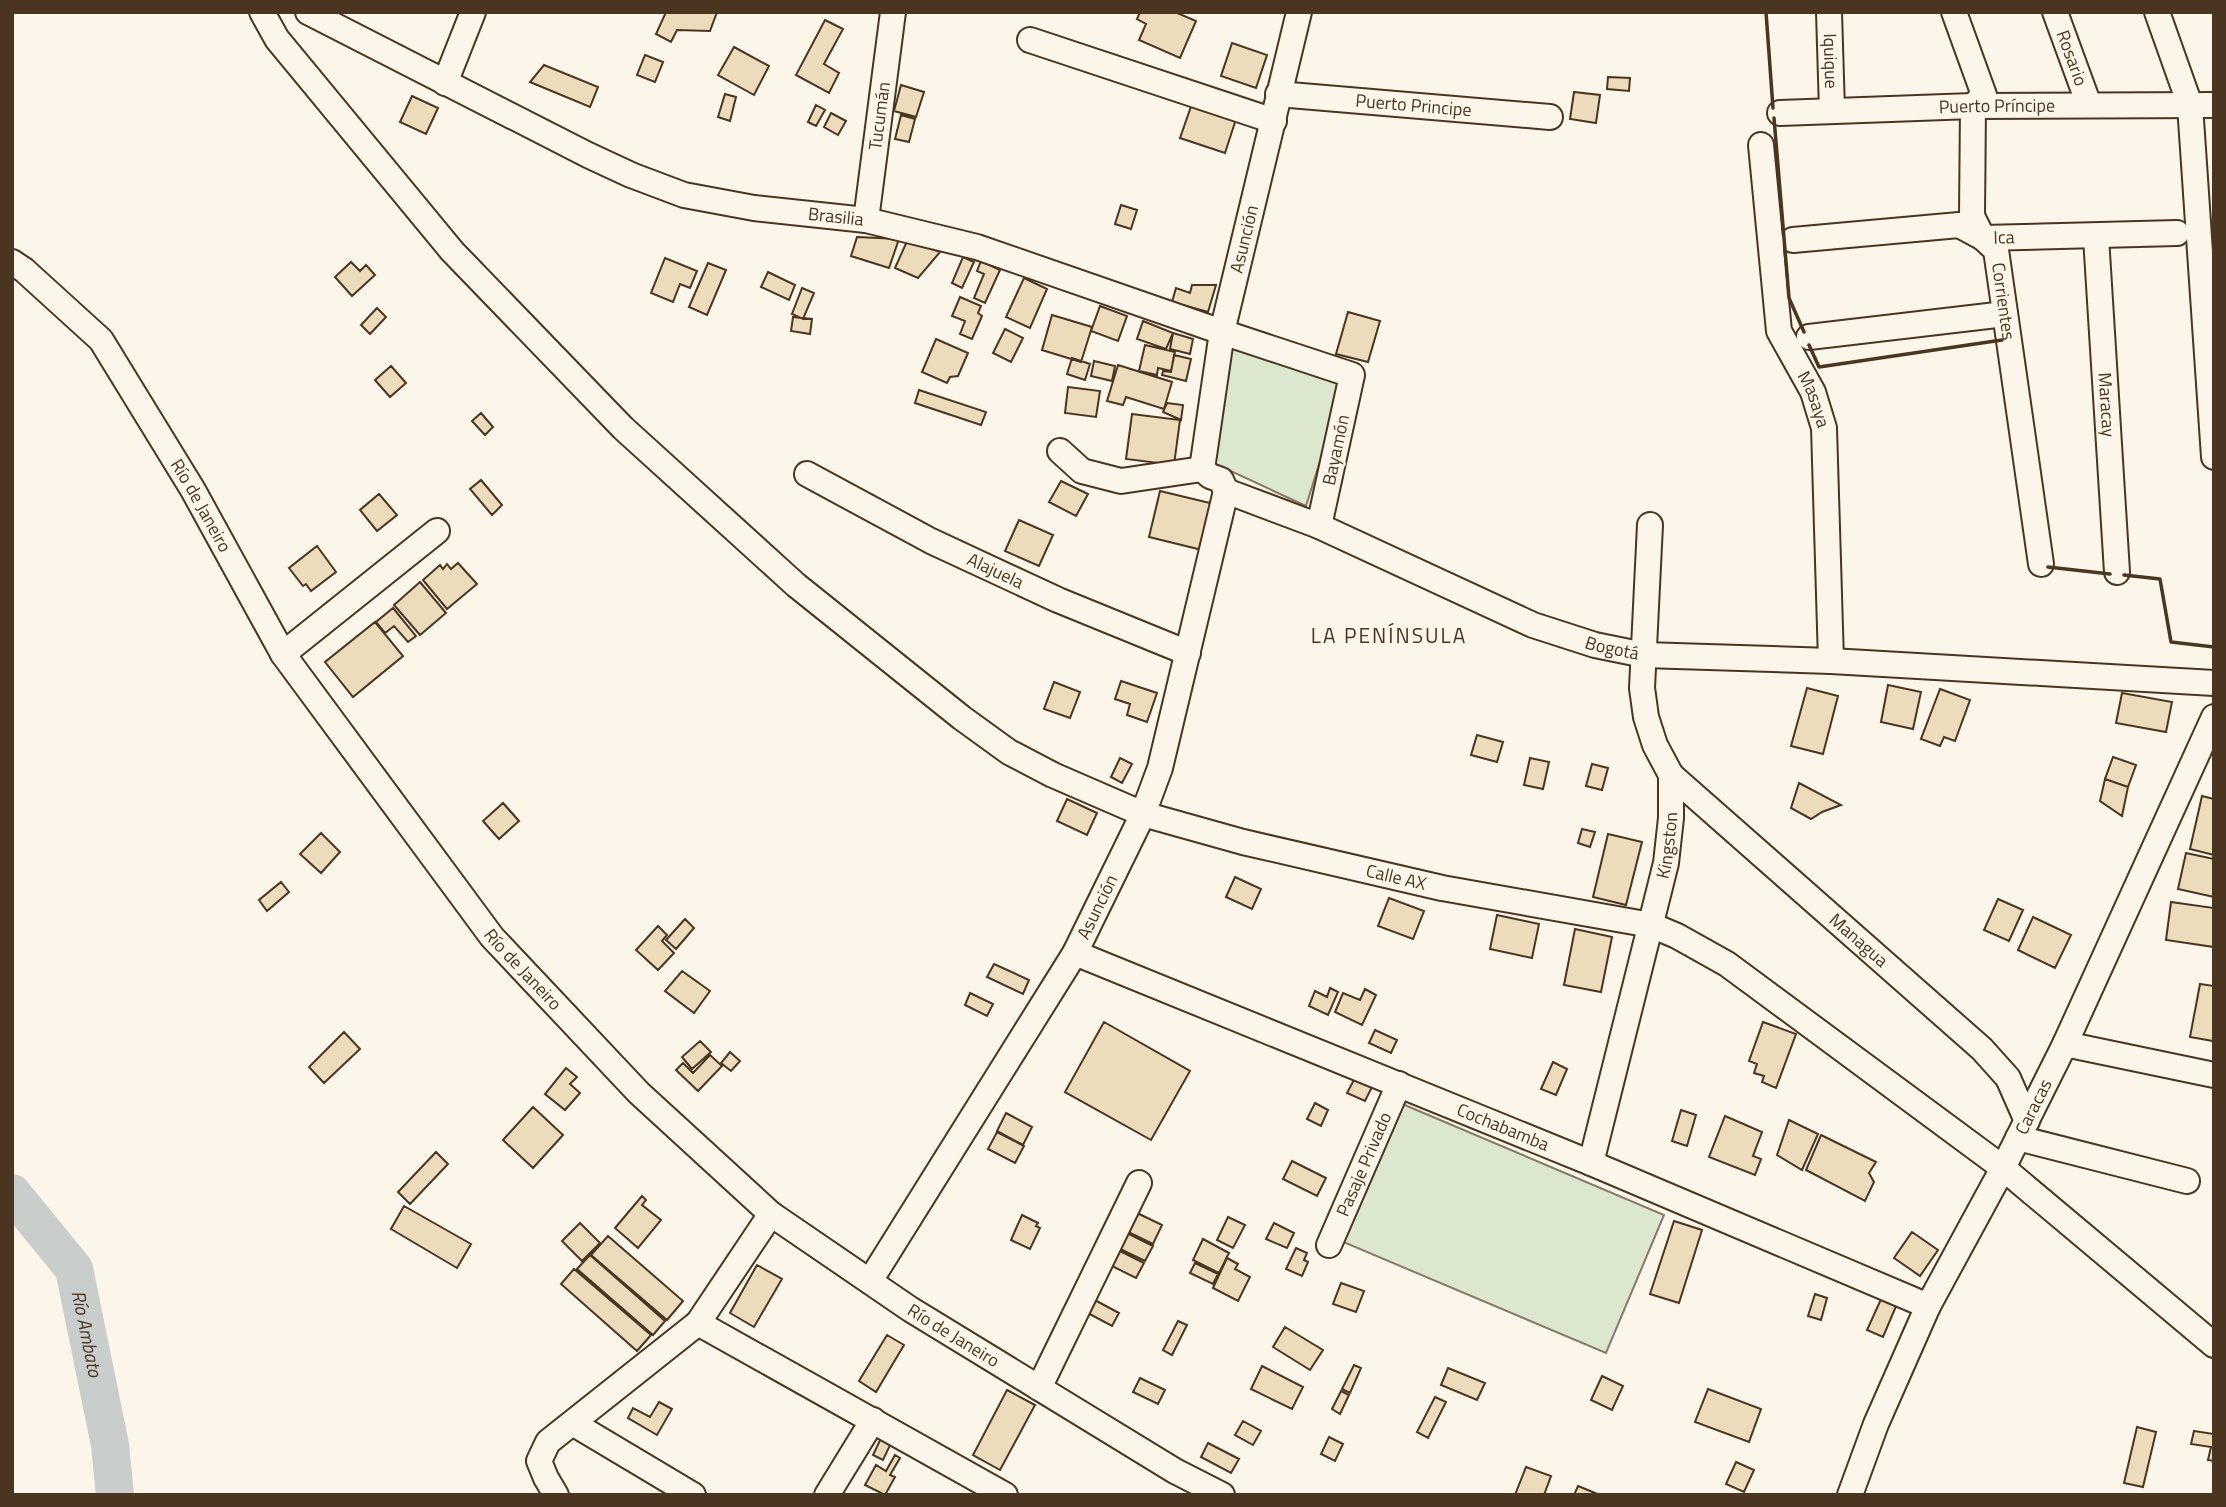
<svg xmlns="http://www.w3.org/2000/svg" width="2226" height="1507" font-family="'Titillium Web',sans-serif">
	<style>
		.green { fill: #dce7d0; stroke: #887966; stroke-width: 2 }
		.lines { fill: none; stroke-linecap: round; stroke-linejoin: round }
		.river { stroke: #c9cecd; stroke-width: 38 }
		.building { fill: #ecdcbc; stroke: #4a3520; stroke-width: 2 }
		.minor-casing { stroke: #4a3520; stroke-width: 28 }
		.minor { stroke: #fbf6e9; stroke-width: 24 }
		.wall { stroke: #4a3520; stroke-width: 3.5 }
		.labels { text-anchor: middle; stroke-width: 5; stroke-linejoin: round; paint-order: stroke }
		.street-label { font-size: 18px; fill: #4a3520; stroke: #fbf6e9 }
		.water-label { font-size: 19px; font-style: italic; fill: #4a3520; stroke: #fbf6e9 }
		.quarter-label { font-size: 21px; letter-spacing: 2px; fill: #4a3520; stroke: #fbf6e9 }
	</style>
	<rect width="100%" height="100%" fill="#fbf6e9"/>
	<path class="green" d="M 1231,344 L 1345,381 L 1306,506 L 1209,461 Z
		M 1400,1103 L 1664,1215 L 1606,1353 L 1341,1241 Z"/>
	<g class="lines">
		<path class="river" id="s1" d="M 12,1193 L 74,1269 L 110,1445 L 115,1495"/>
	</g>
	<path class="building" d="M 666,12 L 717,12 L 710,31 L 677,30 L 671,42 L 656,34 Z
		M 1140,12 L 1175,12 L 1196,21 L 1180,58 L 1139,40 L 1146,24 L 1137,19 Z
		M 825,20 L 843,29 L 824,64 L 839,73 L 829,93 L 796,75 Z
		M 1232,43 L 1267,55 L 1256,88 L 1221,76 Z
		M 734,47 L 769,66 L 754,95 L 718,75 Z
		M 645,55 L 663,62 L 655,82 L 637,75 Z
		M 544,65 L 598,87 L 590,107 L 530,82 Z
		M 1608,77 L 1630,78 L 1629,91 L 1607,89 Z
		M 901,85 L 924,92 L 916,117 L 894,111 Z
		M 1574,92 L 1600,95 L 1596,123 L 1570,119 Z
		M 725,94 L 736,97 L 730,121 L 718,117 Z
		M 412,96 L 438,108 L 426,134 L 400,122 Z
		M 1194,98 L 1238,113 L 1225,153 L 1180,138 Z
		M 816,105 L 825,110 L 816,126 L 808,122 Z
		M 831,113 L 846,121 L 838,135 L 824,127 Z
		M 901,115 L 915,119 L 909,142 L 895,139 Z
		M 1121,205 L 1137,210 L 1131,229 L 1115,224 Z
		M 857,237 L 899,239 L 889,268 L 851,256 Z
		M 908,239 L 940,252 L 918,278 L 895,268 Z
		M 963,257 L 974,262 L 962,288 L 952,283 Z
		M 665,258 L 697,271 L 690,288 L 680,284 L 673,302 L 651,293 Z
		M 981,261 L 1000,270 L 985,303 L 974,298 L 984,274 L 977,271 Z
		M 351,262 L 360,271 L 366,265 L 375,275 L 352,296 L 335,277 Z
		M 708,263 L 726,270 L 707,315 L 689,307 Z
		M 768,272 L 795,285 L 789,300 L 761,287 Z
		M 1024,278 L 1047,289 L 1030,328 L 1006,317 Z
		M 1192,285 L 1216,285 L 1208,312 L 1172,302 L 1176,288 L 1190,293 Z
		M 802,288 L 814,293 L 803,319 L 792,314 Z
		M 960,297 L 981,306 L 978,313 L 982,316 L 972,339 L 960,334 L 965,321 L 952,316 Z
		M 1100,306 L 1127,316 L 1118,341 L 1091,331 Z
		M 377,308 L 386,317 L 370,334 L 361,325 Z
		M 1348,312 L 1380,321 L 1368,362 L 1336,354 Z
		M 1052,315 L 1092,327 L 1081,362 L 1042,350 Z
		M 793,317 L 812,319 L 810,334 L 791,331 Z
		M 1143,321 L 1173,333 L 1166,349 L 1137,339 Z
		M 1005,329 L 1023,338 L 1011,362 L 993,353 Z
		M 1173,333 L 1193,339 L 1190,354 L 1170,349 Z
		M 936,339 L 968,353 L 958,376 L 950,377 L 947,383 L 922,372 Z
		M 1145,345 L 1175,352 L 1171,371 L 1158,368 L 1157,375 L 1139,371 Z
		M 1174,355 L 1191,359 L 1186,381 L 1162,375 L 1163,371 L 1171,372 Z
		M 1072,358 L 1090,364 L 1085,380 L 1067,374 Z
		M 1094,361 L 1115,366 L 1112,381 L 1091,376 Z
		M 1118,365 L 1172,382 L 1164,409 L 1126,397 L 1123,405 L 1107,401 Z
		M 391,366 L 406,383 L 390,397 L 375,380 Z
		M 1068,387 L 1100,391 L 1096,417 L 1065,413 Z
		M 919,390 L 986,412 L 981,425 L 915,403 Z
		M 1167,403 L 1183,405 L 1181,420 L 1163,412 Z
		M 481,413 L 493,427 L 485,435 L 472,421 Z
		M 1132,414 L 1180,420 L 1174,465 L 1126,459 Z
		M 481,480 L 502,505 L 492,515 L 470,489 Z
		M 1061,481 L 1088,494 L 1076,516 L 1049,502 Z
		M 1160,491 L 1214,504 L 1202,550 L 1149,537 Z
		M 379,494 L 397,515 L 377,531 L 360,510 Z
		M 1019,520 L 1053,535 L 1039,566 L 1005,551 Z
		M 317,546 L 336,572 L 311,591 L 306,584 L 303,586 L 289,568 Z
		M 458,563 L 477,584 L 447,609 L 423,580 L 440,565 L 443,569 L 447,564 L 451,569 Z
		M 420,582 L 446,613 L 420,635 L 394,605 Z
		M 393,608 L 416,636 L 408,642 L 394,626 L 385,633 L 376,622 Z
		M 375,622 L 403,656 L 353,697 L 325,662 Z
		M 1121,681 L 1157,693 L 1147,722 L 1127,715 L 1130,704 L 1115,699 Z
		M 1054,682 L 1080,692 L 1070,718 L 1044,709 Z
		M 1888,685 L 1921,692 L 1913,729 L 1881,722 Z
		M 1807,688 L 1838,696 L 1823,754 L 1791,746 Z
		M 1940,689 L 1970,700 L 1955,741 L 1944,737 L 1940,746 L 1921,739 Z
		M 2122,693 L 2172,702 L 2166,732 L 2116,723 Z
		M 1477,735 L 1503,742 L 1497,762 L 1471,755 Z
		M 2113,757 L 2136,765 L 2128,787 L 2105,779 Z
		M 1120,758 L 1132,764 L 1122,783 L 1111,777 Z
		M 1530,758 L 1549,762 L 1543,789 L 1524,785 Z
		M 1592,764 L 1608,768 L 1602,790 L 1586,786 Z
		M 2105,779 L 2128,787 L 2122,816 L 2100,801 Z
		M 1799,783 L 1841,805 L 1822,812 L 1811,819 L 1791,808 Z
		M 2202,796 L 2214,799 L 2214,855 L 2190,849 Z
		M 1067,799 L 1097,813 L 1087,835 L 1057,821 Z
		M 503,803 L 519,821 L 499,839 L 483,821 Z
		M 1582,829 L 1595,832 L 1590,847 L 1578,843 Z
		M 321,833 L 340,852 L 321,873 L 300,854 Z
		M 1608,834 L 1642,842 L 1626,905 L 1593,897 Z
		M 2186,853 L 2214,859 L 2214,897 L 2178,889 Z
		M 1235,877 L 1261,889 L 1252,909 L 1226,897 Z
		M 281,882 L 289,892 L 267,911 L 259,900 Z
		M 1389,898 L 1424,911 L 1413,939 L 1378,926 Z
		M 1998,899 L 2023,910 L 2009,941 L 1984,930 Z
		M 2171,902 L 2214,908 L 2214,947 L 2166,940 Z
		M 1497,915 L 1539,924 L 1532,958 L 1490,949 Z
		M 2033,917 L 2071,935 L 2055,968 L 2018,950 Z
		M 685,919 L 694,928 L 676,949 L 666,940 Z
		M 658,926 L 667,935 L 662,941 L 674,953 L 658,970 L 636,950 Z
		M 1575,929 L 1612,937 L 1601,992 L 1564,985 Z
		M 994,964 L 1029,980 L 1023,994 L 987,977 Z
		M 682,971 L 710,991 L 694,1013 L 665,991 Z
		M 2200,984 L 2214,986 L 2213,1041 L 2190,1037 Z
		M 1330,988 L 1338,992 L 1328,1015 L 1309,1006 L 1315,991 L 1327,997 Z
		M 1365,989 L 1376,995 L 1362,1025 L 1335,1012 L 1343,993 L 1360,1000 Z
		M 970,993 L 993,1004 L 987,1016 L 965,1005 Z
		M 1104,1022 L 1190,1071 L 1151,1140 L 1065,1092 Z
		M 1763,1022 L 1796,1034 L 1776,1088 L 1762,1082 L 1764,1076 L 1754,1073 L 1757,1064 L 1749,1061 Z
		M 1375,1030 L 1397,1040 L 1391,1053 L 1369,1043 Z
		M 344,1032 L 360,1049 L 324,1083 L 309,1067 Z
		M 700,1041 L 711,1052 L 692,1069 L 682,1057 Z
		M 730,1052 L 740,1061 L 731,1071 L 721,1063 Z
		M 710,1055 L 722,1066 L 698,1091 L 676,1070 L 683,1063 L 693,1073 Z
		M 1553,1062 L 1567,1069 L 1556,1095 L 1541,1089 Z
		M 566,1068 L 577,1077 L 570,1084 L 580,1093 L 565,1110 L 545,1094 Z
		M 1356,1076 L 1373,1085 L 1365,1101 L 1347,1093 Z
		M 1315,1103 L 1328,1110 L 1321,1126 L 1307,1119 Z
		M 533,1107 L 563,1135 L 533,1168 L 503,1140 Z
		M 1681,1110 L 1696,1115 L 1687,1146 L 1672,1141 Z
		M 1006,1113 L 1032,1127 L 1023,1145 L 997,1131 Z
		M 1725,1116 L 1762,1132 L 1753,1156 L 1761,1159 L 1755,1175 L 1709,1157 Z
		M 1789,1120 L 1818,1134 L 1802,1170 L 1777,1155 Z
		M 997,1132 L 1024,1146 L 1015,1163 L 988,1149 Z
		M 1821,1135 L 1876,1162 L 1869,1173 L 1874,1182 L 1865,1201 L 1806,1170 Z
		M 436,1152 L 448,1164 L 410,1204 L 398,1192 Z
		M 1292,1161 L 1326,1178 L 1317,1196 L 1283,1179 Z
		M 642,1196 L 646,1200 L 642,1205 L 661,1220 L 638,1248 L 615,1228 Z
		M 404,1206 L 471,1244 L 457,1268 L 391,1229 Z
		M 1133,1211 L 1162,1225 L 1153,1244 L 1124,1230 Z
		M 1022,1215 L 1038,1223 L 1036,1226 L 1040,1228 L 1030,1249 L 1011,1240 Z
		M 1228,1217 L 1245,1225 L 1233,1248 L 1217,1240 Z
		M 1674,1221 L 1702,1230 L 1679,1303 L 1650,1294 Z
		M 580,1223 L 600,1243 L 582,1261 L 562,1241 Z
		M 1274,1223 L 1294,1233 L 1287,1248 L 1266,1239 Z
		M 1123,1231 L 1153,1246 L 1145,1261 L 1116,1247 Z
		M 1912,1232 L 1938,1250 L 1920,1276 L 1894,1258 Z
		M 608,1236 L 683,1301 L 667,1320 L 591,1255 Z
		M 1203,1239 L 1229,1253 L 1219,1273 L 1193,1260 Z
		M 1296,1248 L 1307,1253 L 1304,1260 L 1308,1262 L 1302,1276 L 1286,1269 Z
		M 1116,1249 L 1144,1263 L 1136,1278 L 1108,1264 Z
		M 590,1255 L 665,1321 L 653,1335 L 577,1269 Z
		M 1227,1258 L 1238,1264 L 1235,1269 L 1250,1277 L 1238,1301 L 1213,1288 Z
		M 1195,1263 L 1218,1274 L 1213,1284 L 1190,1273 Z
		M 757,1265 L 782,1279 L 754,1327 L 730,1313 Z
		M 574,1269 L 651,1335 L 637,1351 L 561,1284 Z
		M 1341,1283 L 1364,1291 L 1356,1312 L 1333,1304 Z
		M 1815,1294 L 1827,1298 L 1821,1320 L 1808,1316 Z
		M 1882,1297 L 1897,1304 L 1883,1337 L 1867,1330 Z
		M 1091,1298 L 1119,1313 L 1112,1326 L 1084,1311 Z
		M 1178,1321 L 1187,1325 L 1172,1355 L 1163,1350 Z
		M 1285,1327 L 1323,1350 L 1310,1370 L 1273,1347 Z
		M 887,1335 L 904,1345 L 876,1392 L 859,1381 Z
		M 1354,1365 L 1361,1368 L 1350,1393 L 1342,1389 Z
		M 1262,1366 L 1303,1387 L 1292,1409 L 1251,1389 Z
		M 1448,1368 L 1485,1383 L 1477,1400 L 1441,1385 Z
		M 1602,1376 L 1623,1386 L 1612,1410 L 1591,1400 Z
		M 1140,1378 L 1165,1390 L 1158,1404 L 1133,1392 Z
		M 1708,1389 L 1761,1409 L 1749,1442 L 1695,1422 Z
		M 1007,1390 L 1035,1405 L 1000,1470 L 973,1455 Z
		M 1341,1391 L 1349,1395 L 1340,1414 L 1332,1409 Z
		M 1435,1397 L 1446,1402 L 1428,1438 L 1417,1432 Z
		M 659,1402 L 672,1409 L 657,1435 L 628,1418 L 633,1408 L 650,1417 Z
		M 1243,1421 L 1261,1431 L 1253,1445 L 1235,1435 Z
		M 2137,1427 L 2156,1432 L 2143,1487 L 2124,1483 Z
		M 2194,1431 L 2214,1434 L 2214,1461 L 2208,1460 L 2211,1447 L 2191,1444 Z
		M 882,1436 L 892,1441 L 883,1460 L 873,1455 Z
		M 1329,1437 L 1343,1444 L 1335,1461 L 1321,1454 Z
		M 1208,1443 L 1239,1459 L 1231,1473 L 1201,1457 Z
		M 895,1455 L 900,1458 L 890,1475 L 895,1477 L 885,1495 L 865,1485 L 876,1465 L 886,1471 Z
		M 1736,1462 L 1754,1470 L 1744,1492 L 1726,1484 Z
		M 1526,1467 L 1551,1476 L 1544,1495 L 1515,1495 Z
		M 1578,1486 L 1600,1495 L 1574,1495 Z"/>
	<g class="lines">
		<g class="minor-casing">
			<g id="minor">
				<path id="s2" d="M 262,12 L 277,39 L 452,251 L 623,428 L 796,585 L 962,718 L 1009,752 L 1053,775 L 1143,814 L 1243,842 L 1442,888 L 1651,925 L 1677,936 L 1727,964 L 2003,1168 L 2214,1345"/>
				<path id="s3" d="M 308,12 L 588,155 L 631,175 L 684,195 L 754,208 L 866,220 L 977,247 L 1222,332 L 1352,375 L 1319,526"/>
				<path id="s4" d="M 1829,12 L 1832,111"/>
				<path id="s5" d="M 1954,12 L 1984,95 L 1973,106 L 1972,216 L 1983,238 L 1996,250 L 2041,564"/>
				<path id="s6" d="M 2055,12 L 2089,105"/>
				<path d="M 2157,12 L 2190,105 L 2214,457"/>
				<path d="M 1030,40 L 1274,121"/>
				<path d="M 445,83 L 473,12"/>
				<path id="s7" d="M 1278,94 L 1550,117"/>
				<path id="s8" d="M 1780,113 L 1973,106 L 2214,105"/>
				<path id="s9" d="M 1761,145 L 1779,331 L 1813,392 L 1824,428 L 1831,661"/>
				<path id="s10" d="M 866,220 L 893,12"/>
				<path id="s11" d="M 2096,237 L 2117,572"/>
				<path id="s12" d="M 1793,240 L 1959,225 L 1983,238 L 2177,233"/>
				<path id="s13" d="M 12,262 L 24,270 L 101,340 L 193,490 L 283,654 L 492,937 L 639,1093 L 771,1214 L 910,1309 L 1175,1471 L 1222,1495"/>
				<path d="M 1809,337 L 2005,314"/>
				<path id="s14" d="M 1060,451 L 1082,471 L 1121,481 L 1202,469 L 1210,476 L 1221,480 L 1226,491 L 1319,526 L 1533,625 L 1595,645 L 1644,655 L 1831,661 L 2214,683"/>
				<path id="s15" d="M 1202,469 L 1222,332 L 1299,12"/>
				<path id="s16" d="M 807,474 L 931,541 L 1058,600 L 1188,653"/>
				<path d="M 283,654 L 437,531"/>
				<path id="s17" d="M 1671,775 L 1982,1049 L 2008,1078 L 2027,1121"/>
				<path id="s18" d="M 1075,953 L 1591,1163 L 1928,1306"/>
				<path d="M 2065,1044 L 2214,1075"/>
				<path d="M 2018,1138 L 2187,1181"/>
				<path id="s19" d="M 1591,1163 L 1666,863 L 1671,818 L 1671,775 L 1655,745 L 1646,717 L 1642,688 L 1650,525"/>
				<path id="s20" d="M 1329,1245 L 1399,1084"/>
				<path id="s21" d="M 870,1281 L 1075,953 L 1143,814 L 1160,768 L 1226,491"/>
				<path d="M 698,1323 L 1005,1495"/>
				<path d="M 1039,1388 L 1139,1183"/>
				<path d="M 574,1424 L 693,1495"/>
				<path d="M 556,1495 L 546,1478 L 539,1461 L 548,1442 L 698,1323 L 771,1214"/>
				<path d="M 827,1495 L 873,1420"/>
				<path id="s22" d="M 1850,1495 L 1876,1424 L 1928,1306 L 2003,1168 L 2065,1044 L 2214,717"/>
			</g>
		</g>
		<use href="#minor" class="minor"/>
		<path class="wall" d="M 1766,12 L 1773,108
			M 1774,118 L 1789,298 L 1804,332
			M 1809,345 L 1819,367 L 2002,340
			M 2048,567 L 2110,574
			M 2124,575 L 2160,579 L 2171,642 L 2214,647"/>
	</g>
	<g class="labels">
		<g class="street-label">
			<text dy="6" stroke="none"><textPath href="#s6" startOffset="49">Rosario</textPath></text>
			<text dy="6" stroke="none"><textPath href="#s4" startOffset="49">Iquique</textPath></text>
			<text dy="6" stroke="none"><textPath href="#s7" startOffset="136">Puerto Principe</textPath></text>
			<text dy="6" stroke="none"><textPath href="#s8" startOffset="217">Puerto Príncipe</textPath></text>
			<text dy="6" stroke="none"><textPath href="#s10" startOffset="105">Tucumán</textPath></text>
			<text dy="6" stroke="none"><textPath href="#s3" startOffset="572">Brasilia</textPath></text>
			<text dy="6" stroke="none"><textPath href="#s12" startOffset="215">Ica</textPath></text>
			<text dy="6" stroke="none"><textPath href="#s15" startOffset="234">Asunción</textPath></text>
			<text dy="6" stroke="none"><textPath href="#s5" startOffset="308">Corrientes</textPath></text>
			<text dy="6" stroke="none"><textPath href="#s9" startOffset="264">Masaya</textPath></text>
			<text dy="6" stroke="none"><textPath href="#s11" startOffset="168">Maracay</textPath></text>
			<text transform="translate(1336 450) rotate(-78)" y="6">Bayamón</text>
			<text dy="6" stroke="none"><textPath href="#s13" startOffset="312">Río de Janeiro</textPath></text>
			<text dy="6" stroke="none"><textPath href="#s16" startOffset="212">Alajuela</textPath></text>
			<text dy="6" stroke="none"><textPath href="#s14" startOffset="604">Bogotá</textPath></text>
			<text dy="6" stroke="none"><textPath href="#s19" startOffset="327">Kingston</textPath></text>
			<text dy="6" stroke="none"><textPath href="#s2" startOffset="1465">Calle AX</textPath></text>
			<text dy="6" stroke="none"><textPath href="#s21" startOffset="438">Asunción</textPath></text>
			<text dy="6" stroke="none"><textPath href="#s17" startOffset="250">Managua</textPath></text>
			<text dy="6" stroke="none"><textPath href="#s13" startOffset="878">Río de Janeiro</textPath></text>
			<text dy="6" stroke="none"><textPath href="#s22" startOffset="430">Caracas</textPath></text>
			<text dy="6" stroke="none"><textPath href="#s18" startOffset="462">Cochabamba</textPath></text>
			<text dy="6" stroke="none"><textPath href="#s20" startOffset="88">Pasaje Privado</textPath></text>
			<text dy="6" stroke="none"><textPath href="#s13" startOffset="1446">Río de Janeiro</textPath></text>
		</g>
		<g class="water-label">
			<text dy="7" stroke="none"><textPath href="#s1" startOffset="164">Río Ambato</textPath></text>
		</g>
		<g class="quarter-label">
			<text x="1389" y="643">LA PENÍNSULA</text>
		</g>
	</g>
	<rect width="2226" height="1507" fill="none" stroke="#4a3520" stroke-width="28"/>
</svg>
